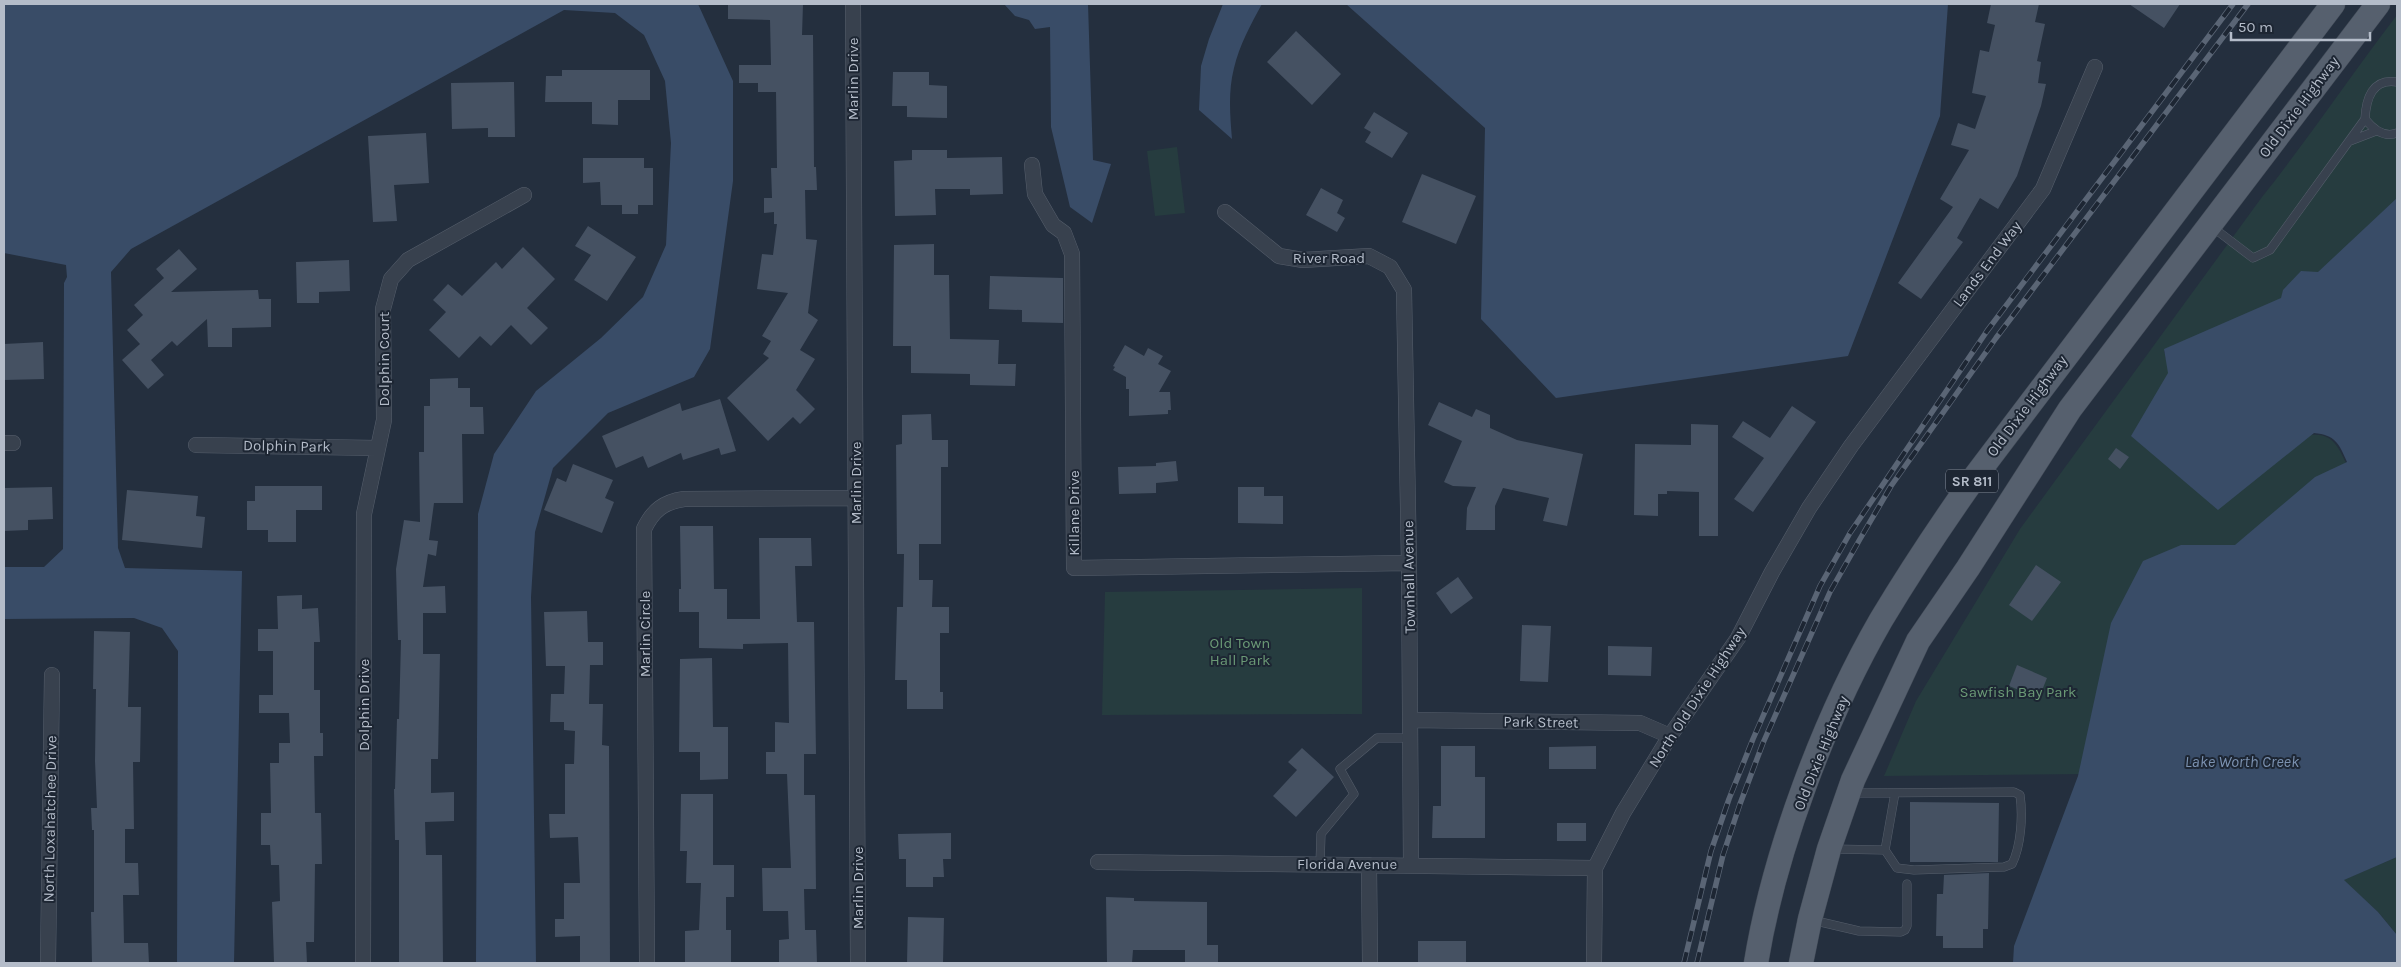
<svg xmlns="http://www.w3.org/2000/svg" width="2401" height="967" font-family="Karla,sans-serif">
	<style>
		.green { fill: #263c3f }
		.water { fill: #394c67 }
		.building { fill: #455162 }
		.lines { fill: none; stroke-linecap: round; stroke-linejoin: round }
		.service-casing { stroke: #565f6c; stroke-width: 9 }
		.minor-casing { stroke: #565f6c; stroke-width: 16 }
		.primary-casing { stroke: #414a57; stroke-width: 25 }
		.service { stroke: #38414e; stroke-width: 8 }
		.minor { stroke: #38414e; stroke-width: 15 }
		.primary { stroke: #56606e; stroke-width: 24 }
		.rail-casing { stroke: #5a6575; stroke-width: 5.5 }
		.rail { stroke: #1d2633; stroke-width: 4; stroke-dasharray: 11; stroke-linecap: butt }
		.labels { text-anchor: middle; stroke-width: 4; stroke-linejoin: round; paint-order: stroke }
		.shield { fill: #1d2633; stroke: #878f9c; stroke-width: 1 }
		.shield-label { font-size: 14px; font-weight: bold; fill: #b4bcc9 }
		.street-label { font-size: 15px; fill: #b4bcc9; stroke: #1d2633 }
		.park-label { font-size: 15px; fill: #6b9a76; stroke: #1d2633 }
		.water-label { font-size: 16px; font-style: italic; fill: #7c92b1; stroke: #1d2633 }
	</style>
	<rect width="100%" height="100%" fill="#242f3e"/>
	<path class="green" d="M 2397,15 L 2397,201 L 2320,275 L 2282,300 L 2164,351 L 2170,374 L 2217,505 L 2311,435 C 2332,433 2338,446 2346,463 L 2293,499 L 2087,774 L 1884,776 L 1916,701 L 2020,529 L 2262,197 C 2309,138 2351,75 2397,15 Z
		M 1177,147 L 1185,213 L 1155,216 L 1147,151 Z
		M 1362,588 L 1362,714 L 1102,715 L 1105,592 Z
		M 2397,857 L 2397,935 L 2378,912 L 2343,880 Z"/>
	<path class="water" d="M 4,4 L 698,4 L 733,81 L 733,181 L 710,349 L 694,377 L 608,413 L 553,468 L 535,532 L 531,597 L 536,963 L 476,963 L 478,514 L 494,454 L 536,391 L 601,338 L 643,297 L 666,245 L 671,143 L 665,81 L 644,35 L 615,13 L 564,10 L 131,249 L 111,272 L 118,548 L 125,568 L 242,571 L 234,963 L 177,963 L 178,651 L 162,628 L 134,618 L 4,619 L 4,567 L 44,567 L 63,549 L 64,283 L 67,277 L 66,265 L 4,253 Z
		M 1004,4 L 1088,4 L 1093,160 L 1111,164 L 1092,223 L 1070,207 L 1051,127 L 1050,27 L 1035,29 L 1029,20 L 1015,16 Z
		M 1223,4 L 1262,4 C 1251,24 1239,46 1234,68 C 1228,91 1230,115 1232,139 L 1199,110 L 1201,66 L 1209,39 Z
		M 1346,4 L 1948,4 L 1940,116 L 1848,356 L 1556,398 L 1481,319 L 1485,128 Z
		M 2397,198 L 2397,857 L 2344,880 L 2378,912 L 2397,935 L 2397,963 L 2013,963 L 2014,946 L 2078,776 L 2111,623 L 2143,561 L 2181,545 L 2235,545 L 2315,477 L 2347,462 C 2339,443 2335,435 2314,433 L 2218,510 L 2131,436 L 2168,373 L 2164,349 L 2281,298 L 2283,290 L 2301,271 L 2318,272 Z"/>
	<path class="building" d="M 728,4 L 803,4 L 802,35 L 813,35 L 814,167 L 816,167 L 817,190 L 805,190 L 806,239 L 817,240 L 808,313 L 818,320 L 800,350 L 815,359 L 796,390 L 815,409 L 800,424 L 793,417 L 768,441 L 727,398 L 769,358 L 763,354 L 771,341 L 762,336 L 788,293 L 757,289 L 762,254 L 773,255 L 777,224 L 774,224 L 774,212 L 764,213 L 764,198 L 772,198 L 771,168 L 777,168 L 776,92 L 758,92 L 758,83 L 739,83 L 739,65 L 771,65 L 770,20 L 728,19 Z
		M 1991,4 L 2039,4 L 2035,22 L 2045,24 L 2037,61 L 2041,62 L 2038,83 L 2046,84 L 2041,106 L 2017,176 L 1998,209 L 1980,198 L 1957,238 L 1963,242 L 1921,299 L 1898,283 L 1953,207 L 1940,199 L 1969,150 L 1951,145 L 1958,123 L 1975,129 L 1986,96 L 1972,93 L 1980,50 L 1989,52 L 1995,25 L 1987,23 Z
		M 2129,4 L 2180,4 L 2164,28 Z
		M 1296,31 L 1341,74 L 1312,105 L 1267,62 Z
		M 562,70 L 650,70 L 650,100 L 618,100 L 618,125 L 592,124 L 592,102 L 545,102 L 546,76 L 562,76 Z
		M 893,72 L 929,72 L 929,85 L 947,86 L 947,118 L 907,117 L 907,106 L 892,106 Z
		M 514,82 L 515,137 L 488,137 L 488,128 L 452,129 L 451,83 Z
		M 1374,112 L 1408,133 L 1392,158 L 1365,142 L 1371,132 L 1364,128 Z
		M 426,133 L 429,183 L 394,185 L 397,221 L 373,222 L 368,136 Z
		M 912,150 L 947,150 L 947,158 L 1002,157 L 1003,194 L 970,195 L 970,189 L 935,189 L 936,215 L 895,216 L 894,161 L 912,160 Z
		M 583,158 L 644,158 L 644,168 L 653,168 L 653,205 L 638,205 L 638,214 L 622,214 L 622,205 L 601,205 L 600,182 L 583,183 Z
		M 1422,174 L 1476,196 L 1456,244 L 1402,222 Z
		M 1321,188 L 1343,200 L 1337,213 L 1345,218 L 1337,232 L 1306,215 Z
		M 588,226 L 636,257 L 607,301 L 574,280 L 591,255 L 575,246 Z
		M 934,244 L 934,275 L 949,275 L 950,339 L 999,340 L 998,364 L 1016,364 L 1015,386 L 970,385 L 970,374 L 911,373 L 911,346 L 893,346 L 894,245 Z
		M 523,247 L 555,279 L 527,308 L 548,328 L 531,345 L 511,325 L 491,346 L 480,336 L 459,358 L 429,330 L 446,312 L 433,300 L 448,284 L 462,296 L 496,262 L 502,269 Z
		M 179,249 L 197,269 L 171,292 L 258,290 L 259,299 L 271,299 L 271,327 L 232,328 L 232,347 L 208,347 L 207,319 L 177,346 L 172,341 L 151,360 L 164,375 L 148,389 L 122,360 L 140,344 L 127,330 L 143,315 L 134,305 L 164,278 L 156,269 Z
		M 349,260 L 350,291 L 319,292 L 319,303 L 297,303 L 296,262 Z
		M 990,276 L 1063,278 L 1063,323 L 1022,322 L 1022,310 L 989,309 Z
		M 43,342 L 44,379 L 4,380 L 4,344 Z
		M 1125,345 L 1144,356 L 1148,348 L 1163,356 L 1158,364 L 1171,371 L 1159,392 L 1170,392 L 1171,410 L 1168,410 L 1168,414 L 1129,416 L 1129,389 L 1126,389 L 1126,377 L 1113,370 L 1115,367 L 1113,366 Z
		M 458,378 L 458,388 L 470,388 L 470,407 L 483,407 L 484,434 L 462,434 L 463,503 L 434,503 L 429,540 L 438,541 L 436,556 L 428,554 L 423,587 L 445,586 L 446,613 L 423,613 L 423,654 L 440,654 L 438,759 L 431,759 L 431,793 L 454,792 L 454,821 L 425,822 L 426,855 L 442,855 L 443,963 L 399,963 L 399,840 L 395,840 L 394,789 L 395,789 L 397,719 L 399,719 L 401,640 L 398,640 L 396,569 L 404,520 L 420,522 L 419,452 L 424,452 L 424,406 L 430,406 L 430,379 Z
		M 720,399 L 736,451 L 721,455 L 719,448 L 683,460 L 681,453 L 648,468 L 643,456 L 616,468 L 602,436 L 680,403 L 682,411 Z
		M 1439,402 L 1472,417 L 1476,409 L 1490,415 L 1490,428 L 1517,440 L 1583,454 L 1567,526 L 1543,521 L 1549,498 L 1503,488 L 1495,506 L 1495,530 L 1466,530 L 1467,508 L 1476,487 L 1453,486 L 1444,482 L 1462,441 L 1428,425 Z
		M 1792,406 L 1816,422 L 1753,512 L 1734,499 L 1764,458 L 1732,437 L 1743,421 L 1770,438 Z
		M 931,414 L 932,440 L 948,440 L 948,467 L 941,467 L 941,544 L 919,544 L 919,580 L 933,580 L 932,607 L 949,607 L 949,633 L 940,633 L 940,692 L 943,692 L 943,709 L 907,709 L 907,680 L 895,680 L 897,607 L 903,607 L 904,554 L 897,554 L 896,445 L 902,444 L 902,415 Z
		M 1691,424 L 1718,425 L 1718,536 L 1699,536 L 1699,492 L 1667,491 L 1667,494 L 1658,494 L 1658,516 L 1634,515 L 1635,444 L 1691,445 Z
		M 2116,448 L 2129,457 L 2120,469 L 2108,459 Z
		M 1176,461 L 1178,481 L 1156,483 L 1156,493 L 1119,494 L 1118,467 L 1156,466 L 1156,463 Z
		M 573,464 L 613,480 L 605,498 L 614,502 L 602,533 L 544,510 L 557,478 L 566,482 Z
		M 255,486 L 322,486 L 322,510 L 296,510 L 296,542 L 268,542 L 268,530 L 247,530 L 247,501 L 255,501 Z
		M 52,487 L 53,519 L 28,520 L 28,530 L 4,531 L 4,488 Z
		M 1238,487 L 1264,487 L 1264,496 L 1283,496 L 1283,524 L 1238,523 Z
		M 127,490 L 198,496 L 196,516 L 205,517 L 202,548 L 122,540 Z
		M 680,526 L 713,526 L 714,589 L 727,589 L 727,619 L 760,619 L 759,538 L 811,538 L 812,566 L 795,566 L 797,622 L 814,622 L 816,754 L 804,754 L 804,795 L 815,795 L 816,889 L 804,889 L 805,930 L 816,930 L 817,963 L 779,963 L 779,940 L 789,939 L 788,911 L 763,911 L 762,868 L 791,868 L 787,774 L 766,774 L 766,752 L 775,752 L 775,722 L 789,723 L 788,643 L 743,644 L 743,649 L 699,648 L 699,612 L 679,612 L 679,589 L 681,589 Z
		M 2036,565 L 2061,582 L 2032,621 L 2009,605 Z
		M 1458,577 L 1473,598 L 1451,614 L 1436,593 Z
		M 302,595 L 302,609 L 318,608 L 320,642 L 314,642 L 314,690 L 320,690 L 320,733 L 323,733 L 323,756 L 314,756 L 315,813 L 321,813 L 322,864 L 315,864 L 314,942 L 306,942 L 307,963 L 274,963 L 272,902 L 280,901 L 279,865 L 271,865 L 270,845 L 261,845 L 261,813 L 271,813 L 270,763 L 279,763 L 279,743 L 290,743 L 289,713 L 259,713 L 259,695 L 273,695 L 273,651 L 258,651 L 258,629 L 278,629 L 277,596 Z
		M 587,611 L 588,642 L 603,642 L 603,665 L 590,665 L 589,704 L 603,704 L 602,745 L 609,746 L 610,963 L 580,963 L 580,936 L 555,937 L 555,919 L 564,919 L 564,883 L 580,883 L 578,837 L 550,838 L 549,814 L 565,814 L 565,764 L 574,764 L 575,731 L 564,730 L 564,722 L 550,722 L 551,694 L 564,694 L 565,666 L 546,666 L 544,612 Z
		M 1522,625 L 1551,626 L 1548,682 L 1520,681 Z
		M 94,631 L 130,632 L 128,707 L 141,707 L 140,762 L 133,762 L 134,829 L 125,829 L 125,863 L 138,863 L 139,895 L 123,895 L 124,943 L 148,943 L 149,963 L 92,963 L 91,912 L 94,912 L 94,830 L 92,830 L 91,808 L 97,808 L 95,761 L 96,689 L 93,689 Z
		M 1608,646 L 1652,647 L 1651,676 L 1608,675 Z
		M 712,658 L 713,727 L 728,727 L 728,779 L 700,780 L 700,752 L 679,752 L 680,659 Z
		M 2017,665 L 2047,678 L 2039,698 L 2009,686 Z
		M 1441,746 L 1475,746 L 1475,777 L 1485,777 L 1485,838 L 1432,838 L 1433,806 L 1441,806 Z
		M 1596,746 L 1596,769 L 1549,769 L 1549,747 Z
		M 1302,748 L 1334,777 L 1296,817 L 1273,796 L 1297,770 L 1288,762 Z
		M 681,794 L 713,794 L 713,865 L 734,865 L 734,897 L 726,897 L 726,930 L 731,930 L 731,963 L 685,963 L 685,931 L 699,930 L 701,883 L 686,883 L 687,851 L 680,851 Z
		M 1910,802 L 1999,803 L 1998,862 L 1910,862 Z
		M 1557,823 L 1586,823 L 1586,841 L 1557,841 Z
		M 951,833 L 951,859 L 943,859 L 944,877 L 933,877 L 933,887 L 906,887 L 906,859 L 899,859 L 898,834 Z
		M 1989,873 L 1988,929 L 1983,929 L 1983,948 L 1943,948 L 1943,936 L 1936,936 L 1937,894 L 1943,894 L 1944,875 Z
		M 1106,897 L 1134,898 L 1134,901 L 1207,902 L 1207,945 L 1218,945 L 1218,963 L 1185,963 L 1185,950 L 1133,950 L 1132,963 L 1107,963 Z
		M 908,917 L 944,918 L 943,963 L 907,963 Z
		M 1418,941 L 1466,941 L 1466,963 L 1418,963 Z"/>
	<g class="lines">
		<g class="service-casing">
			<path id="service" d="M 2365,119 C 2373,129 2384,138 2397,133
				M 2350,141 L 2376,131
				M 2211,226 L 2253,258 L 2270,250 L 2365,119 C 2366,99 2372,78 2397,82
				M 1851,793 L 2014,792 L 2020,795 C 2023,816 2021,846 2012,864 L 2004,867 L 1914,870 L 1897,868 L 1885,850 L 1895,793
				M 1832,849 L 1885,850
				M 1320,864 L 1321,834 L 1354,794 L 1340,769 L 1377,738 L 1410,738
				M 1812,920 L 1859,931 L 1901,932 L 1905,930 L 1907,926 L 1907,884"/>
		</g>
		<g class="minor-casing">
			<path id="minor" d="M 853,4 L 858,963
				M 1032,165 L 1035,194 L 1053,225 L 1064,233 L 1072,254 L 1074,568 L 1409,563
				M 1225,212 L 1279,256 L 1303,260 L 1369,256 L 1390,267 L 1404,290 L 1409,563 L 1411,864
				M 4,443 L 13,443
				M 196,445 L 377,448
				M 1410,720 L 1640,723 L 1670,736
				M 1098,862 L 1595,868
				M 1369,865 L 1370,963
				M 48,963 L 52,675
				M 363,963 L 364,514 L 384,420 L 383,309 L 391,279 L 408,260 L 524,195
				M 647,963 L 644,529 C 653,510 664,502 684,499 L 856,498
				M 1594,963 L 1595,868 L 1623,813 L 1670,736 L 1738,638 L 1772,572 L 1809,508 L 1851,446 L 2043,189 L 2095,67"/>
		</g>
		<g class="primary-casing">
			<path id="primary" d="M 1756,963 C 1774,852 1825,717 1881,620 C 1911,570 1943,522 1977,474 L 2333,4
				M 1801,963 L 1810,919 L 1829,849 L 1853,780 L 1918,641 L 1968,568 L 2070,409 L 2378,4"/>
		</g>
		<use href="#service" class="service"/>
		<use href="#minor" class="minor"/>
		<use href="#primary" class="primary"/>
		<g class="rail-casing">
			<path id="rail" d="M 1684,963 L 1711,851 L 1729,799 L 1753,739 L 1820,586 L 1850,533 L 1987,331 L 2233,4
				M 1697,963 L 1723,855 L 1740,804 L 1763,743 L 1830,592 L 1860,539 L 1891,486 L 1996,338 L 2248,4"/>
		</g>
		<use href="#rail" class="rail"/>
	</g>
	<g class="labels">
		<rect class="shield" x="1946" y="469.5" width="52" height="23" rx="4"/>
		<g class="shield-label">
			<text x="1972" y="486">SR 811</text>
		</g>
		<g class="street-label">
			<text transform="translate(853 79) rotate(-90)" y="5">Marlin Drive</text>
			<text transform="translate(2299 107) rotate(-53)" y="5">Old Dixie Highway</text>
			<text x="1329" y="263">River Road</text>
			<text transform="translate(1987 264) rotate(-53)" y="5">Lands End Way</text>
			<text transform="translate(384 359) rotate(-90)" y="5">Dolphin Court</text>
			<text transform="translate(2027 406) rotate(-53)" y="5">Old Dixie Highway</text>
			<text transform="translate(287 446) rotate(1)" y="5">Dolphin Park</text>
			<text transform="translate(856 483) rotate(-90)" y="5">Marlin Drive</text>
			<text transform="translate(1074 513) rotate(-90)" y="5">Killane Drive</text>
			<text transform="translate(1409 577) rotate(-91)" y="5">Townhall Avenue</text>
			<text transform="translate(645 634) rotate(-90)" y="5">Marlin Circle</text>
			<text transform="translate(1697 697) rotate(-57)" y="5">North Old Dixie Highway</text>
			<text transform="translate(364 705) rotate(-90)" y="5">Dolphin Drive</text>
			<text transform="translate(1541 722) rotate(1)" y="5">Park Street</text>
			<text transform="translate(1821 753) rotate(-68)" y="5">Old Dixie Highway</text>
			<text transform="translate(50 819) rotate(-89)" y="5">North Loxahatchee Drive</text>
			<text x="1347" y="869">Florida Avenue</text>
			<text transform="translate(858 888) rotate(-90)" y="5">Marlin Drive</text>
		</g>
		<g class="park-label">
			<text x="1240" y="648">Old Town<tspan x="1240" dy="17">Hall Park</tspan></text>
			<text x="2018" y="697">Sawfish Bay Park</text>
		</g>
		<g class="water-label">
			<text x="2242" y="767">Lake Worth Creek</text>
		</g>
	</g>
	<rect width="2401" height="967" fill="none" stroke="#b4bcc9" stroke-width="10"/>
	<path d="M2231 32v8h139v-8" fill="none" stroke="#b4bcc9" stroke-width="2.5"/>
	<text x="2238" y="32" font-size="15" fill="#b4bcc9" stroke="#1d2633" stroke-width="4" paint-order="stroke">50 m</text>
</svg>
